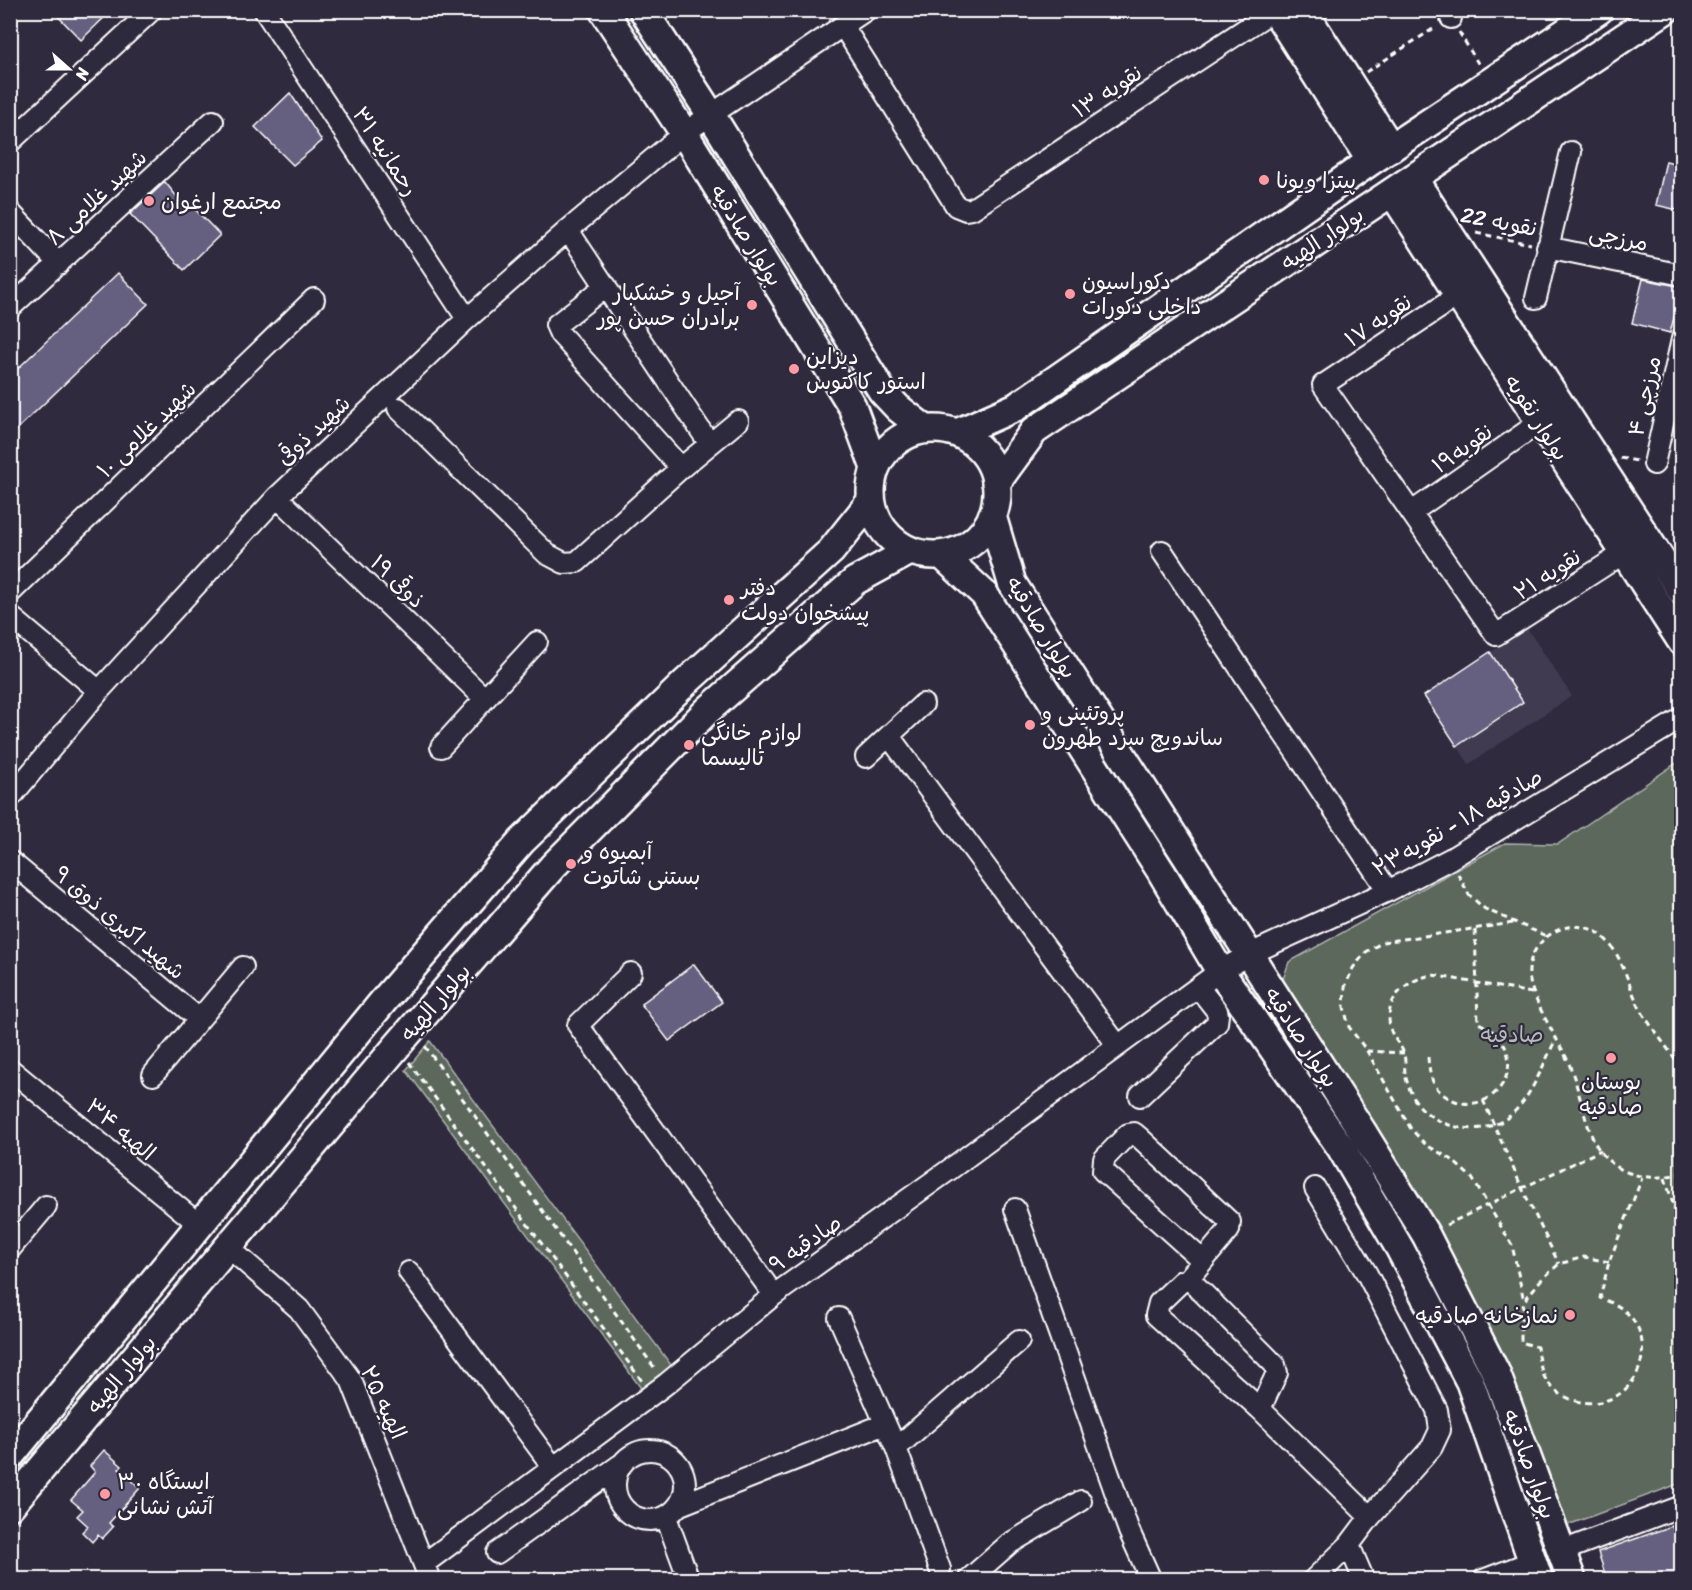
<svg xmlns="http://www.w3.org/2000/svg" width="1692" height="1590" font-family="Sriracha,'Playpen Sans Arabic',sans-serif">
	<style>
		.built { fill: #3f3a51 }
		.green { fill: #5b675c; stroke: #adb3ae; stroke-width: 1.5 }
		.building { fill: #65617f; stroke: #fff; stroke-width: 1.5 }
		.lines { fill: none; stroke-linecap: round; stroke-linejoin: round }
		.minor-casing { stroke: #fff; stroke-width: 24 }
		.secondary-casing { stroke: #fff; stroke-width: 32 }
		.path { stroke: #fff; stroke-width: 3; stroke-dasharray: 6 4.5; stroke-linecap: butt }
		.minor { stroke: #2f2a3d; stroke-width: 20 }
		.secondary { stroke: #2f2a3d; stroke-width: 27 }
		.poi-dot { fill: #ff9aa2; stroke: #2f2a3d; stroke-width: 2 }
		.labels { text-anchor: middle; stroke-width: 4.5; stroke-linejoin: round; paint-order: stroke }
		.street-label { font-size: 22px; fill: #fff; stroke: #2f2a3d }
		.poi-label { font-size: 22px; fill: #fff; stroke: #2f2a3d; text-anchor: start }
		.park-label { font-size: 22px; fill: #b5bbb6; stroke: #2f2a3d }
	</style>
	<rect width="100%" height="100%" fill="#2f2a3d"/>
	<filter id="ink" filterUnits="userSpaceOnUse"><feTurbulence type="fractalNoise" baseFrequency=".0167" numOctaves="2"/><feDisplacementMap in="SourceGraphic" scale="12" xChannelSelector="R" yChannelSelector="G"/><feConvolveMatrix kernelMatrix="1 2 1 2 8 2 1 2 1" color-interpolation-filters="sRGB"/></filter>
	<g filter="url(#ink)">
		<path class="built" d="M 1527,628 L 1572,696 L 1469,764 L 1424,696 Z"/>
		<path class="green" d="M 1681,760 L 1681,1483 L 1565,1526 L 1280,988 L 1289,962 L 1505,843 L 1558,844 Z
			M 430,1041 L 674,1369 L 643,1391 L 406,1070 Z"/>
		<path class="building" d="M 52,10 L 112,10 L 81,40 Z
			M 290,93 L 322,141 L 293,165 L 255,127 Z
			M 1666,161 L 1682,165 L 1682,211 L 1656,205 Z
			M 165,182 L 186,208 L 190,204 L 220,235 L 184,270 L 130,214 Z
			M 118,273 L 148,304 L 10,436 L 10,376 Z
			M 1643,279 L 1682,287 L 1670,333 L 1632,323 Z
			M 1490,652 L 1523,702 L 1457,746 L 1424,696 Z
			M 694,964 L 722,1002 L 669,1041 L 641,1004 Z
			M 104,1450 L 122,1466 L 119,1469 L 140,1488 L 109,1523 L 113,1527 L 102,1539 L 98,1535 L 92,1542 L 82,1532 L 88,1526 L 77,1516 L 83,1510 L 71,1500 L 95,1472 L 90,1466 Z
			M 1672,1526 L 1682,1553 L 1682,1580 L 1607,1580 L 1598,1552 Z"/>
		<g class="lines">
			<g class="minor-casing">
				<path id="minor" d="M 264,10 L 467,319
					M 1451,18 L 1451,10
					M 843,26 L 956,206 L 966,210 L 972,209 L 1274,10
					M 10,142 L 152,10
					M 10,212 L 59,264
					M 568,230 L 709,443
					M 1547,247 L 1682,275
					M 606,286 L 556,325 L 560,334 L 681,468
					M 1459,295 L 1323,385 L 1496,635 L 1624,553
					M 1536,298 L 1571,152
					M 10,308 L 213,121
					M 398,408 L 547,554 L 564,563 L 577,562 L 681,468 L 738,421
					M 1654,464 L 1682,339
					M 277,497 L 485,699
					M 1412,512 L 1540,422
					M 1162,551 L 1388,891
					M 10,593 L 314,299
					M 10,616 L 99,691
					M 889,736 L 1118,1046
					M 441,747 L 537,642
					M 866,757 L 923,704
					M 10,798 L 99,691 L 277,497 L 467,319 L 568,230 L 684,133 L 866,10
					M 10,861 L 199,1019
					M 631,973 L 578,1025 L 774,1295
					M 10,1069 L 201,1226
					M 153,1075 L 243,967
					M 1140,1096 L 1217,1023 L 1218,1015 L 1217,1011 L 1199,988
					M 1015,1209 L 1129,1531 L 1151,1580
					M 228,1247 L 299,1309 L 351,1380 L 430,1580
					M 10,1249 L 46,1206
					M 409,1272 L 553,1467
					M 1187,1280 L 1229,1230 L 1230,1222 L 1140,1138 L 1134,1133 L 1128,1134 L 1104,1159 L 1103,1171 L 1202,1260
					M 839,1318 L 896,1448 L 940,1569
					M 1260,1409 L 1277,1373 L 1275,1365 L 1193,1283 L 1187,1280 L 1182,1281 L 1159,1303 L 1156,1315 L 1260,1409 L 1370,1517
					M 896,1448 L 1019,1341
					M615 1485a35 35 0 1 1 70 0a35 35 0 1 1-70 0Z
					M 680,1505 L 885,1424
					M 666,1517 L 689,1580
					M 1349,1545 L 1364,1580
					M 1562,1551 L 1682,1506
					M 497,1553 L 620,1465
					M 425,1563 L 666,1384 L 774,1295 L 949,1170 L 1220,971 L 1250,954 L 1388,891 L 1450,859 L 1682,718
					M 968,1580 L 1009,1544 L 1081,1501
					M 1313,1580 L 1349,1545 L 1370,1517 L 1432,1447 L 1440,1430 L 1437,1410 L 1367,1274 L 1315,1188
					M 1483,1580 L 1533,1561"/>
			</g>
			<g class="secondary-casing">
				<path id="secondary" d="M 603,10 L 684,133 L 852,406 L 875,468
					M 643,10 L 711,115 L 882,391 L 898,408 L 925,429
					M 1275,10 L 1371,161
					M 1303,10 L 1391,148
					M 1413,178 L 1682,592
					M 1392,192 L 1682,642
					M871 492a63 63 0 1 1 126 0a63 63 0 1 1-126 0Z
					M 957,433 L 1016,407 L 1371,161 L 1599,10
					M 996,483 L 1034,431 L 1665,10
					M 992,516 L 1012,583 L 1362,1131 L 1426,1235 L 1496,1373 L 1572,1580
					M 942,555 L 984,594 L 1162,873 L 1220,971 L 1341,1148 L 1400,1249 L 1470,1382 L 1539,1580
					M 10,1456 L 385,999 L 522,841 L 686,682 L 831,551 L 871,501
					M 10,1506 L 397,1046 L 553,866 L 708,710 L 855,581 L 910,551"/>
			</g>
			<path class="path" d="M 1459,32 L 1479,65
				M 1366,72 L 1436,27
				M 1476,233 L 1531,244
				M 1620,458 L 1637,461
				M 1458,874 L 1469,895 L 1485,909 L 1546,936
				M 1513,923 L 1383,942 L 1366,952 L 1353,968 L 1345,987 L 1344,1007 L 1349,1027 L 1367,1051 L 1411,1129 L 1426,1145 L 1451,1159 L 1472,1178 L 1512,1245 L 1524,1301
				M 1532,993 L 1433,975 C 1407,979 1384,998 1390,1027 C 1392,1039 1403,1046 1404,1055 C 1406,1061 1404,1067 1405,1073 C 1406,1080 1409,1088 1412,1095 C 1430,1130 1486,1141 1514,1112 C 1534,1092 1544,1062 1557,1037
				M 425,1046 L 656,1370
				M 1367,1051 L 1404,1053
				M 1428,1057 C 1429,1074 1432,1088 1447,1097 C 1495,1126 1541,1050 1478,1023 L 1475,928
				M 409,1062 L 642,1381
				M 1682,1068 C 1668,1049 1654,1031 1642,1012 C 1628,988 1624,955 1602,936 C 1572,911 1527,938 1529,975 C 1531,999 1555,1034 1566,1057 C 1579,1084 1582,1116 1595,1143 C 1613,1176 1649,1183 1682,1173
				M 1483,1100 L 1522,1188 L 1559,1264
				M 1665,1178 L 1682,1233
				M 1446,1225 L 1601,1150
				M 1609,1262 L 1584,1257 L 1559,1264 L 1540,1281 L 1524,1301 L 1521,1321 L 1521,1342 L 1537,1347 C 1538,1358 1540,1368 1545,1378 C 1560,1404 1599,1411 1622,1392 C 1646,1374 1650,1335 1628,1314 C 1620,1306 1611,1302 1600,1298 L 1609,1262 L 1642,1178"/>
			<use href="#minor" class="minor"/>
			<use href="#secondary" class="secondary"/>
		</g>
	</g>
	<g class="poi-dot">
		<circle cx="1264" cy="180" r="6"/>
		<circle cx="149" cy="201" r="6"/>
		<circle cx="1070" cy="294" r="6"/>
		<circle cx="752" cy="305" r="6"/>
		<circle cx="794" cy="369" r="6"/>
		<circle cx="729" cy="600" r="6"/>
		<circle cx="1030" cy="725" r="6"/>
		<circle cx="689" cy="745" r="6"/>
		<circle cx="571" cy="864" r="6"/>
		<circle cx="1611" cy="1058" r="6"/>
		<circle cx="1570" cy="1315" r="6"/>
		<circle cx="105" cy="1494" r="6"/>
	</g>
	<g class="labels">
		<g class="street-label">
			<text transform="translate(1107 91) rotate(-33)" y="8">نقویه ۱۳</text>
			<text transform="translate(386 151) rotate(57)" y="8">رحمانیه ۳۱</text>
			<text transform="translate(96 197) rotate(-43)" y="8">شهید غلامی ۸</text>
			<text transform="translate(1499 221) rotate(11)" y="8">نقویه 22</text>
			<text transform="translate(747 235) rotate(58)" y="8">بولوار صادقیه</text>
			<text transform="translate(1619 237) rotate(12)" y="8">مرزچی</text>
			<text transform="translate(1322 238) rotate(-34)" y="8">بولوار الهیه</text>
			<text transform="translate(1378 320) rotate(-34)" y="8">نقویه ۱۷</text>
			<text transform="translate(1644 396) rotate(-77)" y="8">مرزچی ۴</text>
			<text transform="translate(1537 417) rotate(57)" y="8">بولوار نقویه</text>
			<text transform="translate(146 429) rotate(-44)" y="8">شهید غلامی ۱۰</text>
			<text transform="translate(313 430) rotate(-43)" y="8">شهید ذوقی</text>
			<text transform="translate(1462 448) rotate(-35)" y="8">نقویه۱۹</text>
			<text transform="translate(1547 574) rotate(-33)" y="8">نقویه ۲۱</text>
			<text transform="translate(398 581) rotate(44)" y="8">ذوقی ۱۹</text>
			<text transform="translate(1042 627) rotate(59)" y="8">بولوار صادقیه</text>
			<text transform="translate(1457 822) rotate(-30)" y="8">صادقیه ۱۸ - نقویه۲۳</text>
			<text transform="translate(120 922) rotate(40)" y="8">شهید اکبری ذوق ۹</text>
			<text transform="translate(435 1002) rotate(-49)" y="8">بولوار الهیه</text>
			<text transform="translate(1302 1037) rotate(57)" y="8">بولوار صادقیه</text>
			<text transform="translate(121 1129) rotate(40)" y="8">الهیه ۳۴</text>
			<text transform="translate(805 1243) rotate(-35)" y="8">صادقیه ۹</text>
			<text transform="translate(121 1374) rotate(-50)" y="8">بولوار الهیه</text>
			<text transform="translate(384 1402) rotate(65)" y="8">الهیه ۲۵</text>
			<text transform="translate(1530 1464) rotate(70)" y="8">بولوار صادقیه</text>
		</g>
		<g class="poi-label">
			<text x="1276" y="188">پیتزا ویونا</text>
			<text x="161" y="209">مجتمع ارغوان</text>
			<text x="1082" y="289">دکوراسیون<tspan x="1082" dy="25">داخلی دکورات</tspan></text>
			<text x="740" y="300" text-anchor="end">آجیل و خشکبار<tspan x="740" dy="25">برادران حسن پور</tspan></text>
			<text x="806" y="364">دیزاین<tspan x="806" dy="25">استور کاکتوس</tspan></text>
			<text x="741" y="595">دفتر<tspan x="741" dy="25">پیشخوان دولت</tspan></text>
			<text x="1042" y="720">پروتئینی و<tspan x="1042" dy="25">ساندویچ سرد طهرون</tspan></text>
			<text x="701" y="740">لوازم خانگی<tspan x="701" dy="25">تالیسما</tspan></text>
			<text x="583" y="859">آبمیوه و<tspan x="583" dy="25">بستنی شاتوت</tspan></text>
			<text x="1611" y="1089" text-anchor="middle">بوستان<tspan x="1611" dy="25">صادقیه</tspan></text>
			<text x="1558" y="1323" text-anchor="end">نمازخانه صادقیه</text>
			<text x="117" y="1489">ایستگاه ۳۰<tspan x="117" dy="25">آتش نشانی</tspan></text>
		</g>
		<g class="park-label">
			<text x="1512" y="1042">صادقیه</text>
		</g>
	</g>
	<rect width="1692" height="1590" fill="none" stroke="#2f2a3d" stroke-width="36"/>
	<rect x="18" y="18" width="1656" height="1554" fill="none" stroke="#fff" stroke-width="2" filter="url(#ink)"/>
	<g transform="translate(69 69) rotate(111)" stroke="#2f2a3d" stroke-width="4.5" paint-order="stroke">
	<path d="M0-4.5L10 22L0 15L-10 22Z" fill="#ffffff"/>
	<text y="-9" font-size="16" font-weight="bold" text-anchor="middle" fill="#ffffff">N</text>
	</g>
</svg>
